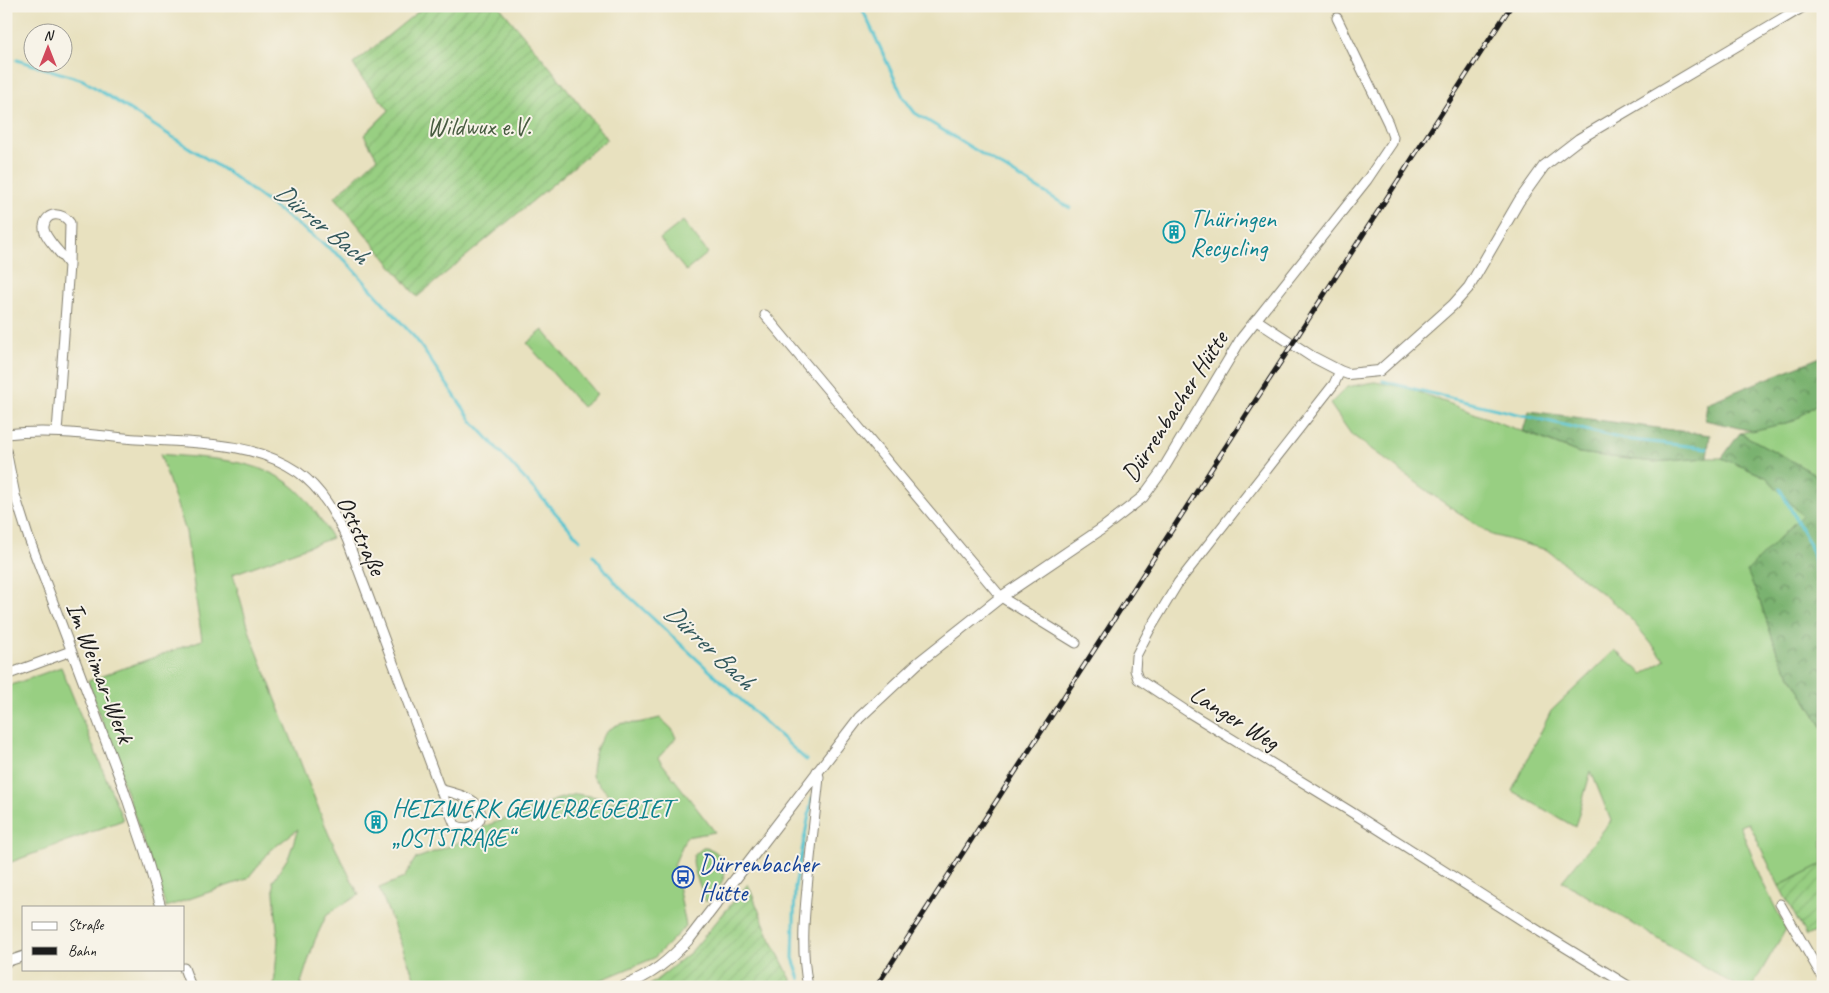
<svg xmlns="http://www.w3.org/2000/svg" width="1829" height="993" font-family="Caveat,sans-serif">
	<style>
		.grass { fill: #98cf82; stroke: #5a764f }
		.forest { fill: url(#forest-crowns); stroke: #4b6746 }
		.garden { fill: url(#garden-furrows); stroke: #5a764f }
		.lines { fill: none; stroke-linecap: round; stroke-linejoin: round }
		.stream { stroke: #57c4d0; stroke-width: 3 }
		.minor-casing { stroke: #827e6e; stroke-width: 11 }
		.tertiary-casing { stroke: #827e6e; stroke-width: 12 }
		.minor { stroke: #fff; stroke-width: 9 }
		.tertiary { stroke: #fff; stroke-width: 10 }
		.rail-casing { stroke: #1c1c1c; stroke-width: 5 }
		.rail { stroke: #f7f3e8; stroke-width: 3; stroke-dasharray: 9; stroke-linecap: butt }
		.labels { text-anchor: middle; stroke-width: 4; stroke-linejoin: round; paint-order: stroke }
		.park-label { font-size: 25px; fill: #475b40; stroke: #f7f3e8 }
		.culture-label { font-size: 25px; fill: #0d838f; stroke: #f7f3e8; text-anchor: start }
		.street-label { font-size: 25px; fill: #1c1c1c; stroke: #f7f3e8 }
		.transit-label { font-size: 25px; fill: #164399; stroke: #f7f3e8; text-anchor: start }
		.water-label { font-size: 26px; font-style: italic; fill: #31575b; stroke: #f7f3e8 }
	</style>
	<defs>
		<pattern id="forest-crowns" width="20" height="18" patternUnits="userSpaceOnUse" patternTransform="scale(1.25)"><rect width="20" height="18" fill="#7ab270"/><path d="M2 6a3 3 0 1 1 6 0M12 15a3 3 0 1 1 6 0" fill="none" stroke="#63905b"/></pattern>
		<pattern id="garden-furrows" width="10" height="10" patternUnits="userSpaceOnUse" patternTransform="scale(1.25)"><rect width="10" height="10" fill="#98cf82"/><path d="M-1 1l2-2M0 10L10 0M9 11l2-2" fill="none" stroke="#82b170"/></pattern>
	</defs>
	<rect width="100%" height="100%" fill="#f7f3e8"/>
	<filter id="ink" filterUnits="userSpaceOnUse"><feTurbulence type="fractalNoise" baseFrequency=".02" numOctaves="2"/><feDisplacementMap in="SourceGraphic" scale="10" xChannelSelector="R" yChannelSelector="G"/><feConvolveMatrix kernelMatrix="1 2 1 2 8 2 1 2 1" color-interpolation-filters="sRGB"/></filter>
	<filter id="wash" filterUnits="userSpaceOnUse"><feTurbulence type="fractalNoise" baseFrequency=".0096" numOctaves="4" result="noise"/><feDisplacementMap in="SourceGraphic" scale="20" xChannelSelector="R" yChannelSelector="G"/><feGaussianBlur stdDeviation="1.12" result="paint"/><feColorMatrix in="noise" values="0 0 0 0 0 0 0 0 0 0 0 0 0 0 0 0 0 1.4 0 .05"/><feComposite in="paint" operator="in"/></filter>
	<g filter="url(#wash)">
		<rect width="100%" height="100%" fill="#e8e1bf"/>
		<path class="grass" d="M 683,221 L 708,253 L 686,271 L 660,239 Z
			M 543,330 L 597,395 L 582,407 L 527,343 Z
			M 1375,382 L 1408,388 L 1579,453 L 1653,462 L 1707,458 L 1722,458 L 1766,477 L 1802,515 L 1748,571 L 1760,601 L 1778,655 L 1823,728 L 1823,864 L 1779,886 L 1749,823 L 1740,826 L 1762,881 L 1786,929 L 1752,987 L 1738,987 L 1562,881 L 1611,821 L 1591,771 L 1575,827 L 1512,791 L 1551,711 L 1615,650 L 1643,674 L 1665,660 L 1624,611 L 1547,550 L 1492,535 L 1437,498 L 1351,434 L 1330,404 L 1347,387 Z
			M 1823,399 L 1823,479 L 1785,457 L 1740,433 L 1794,421 Z
			M 160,454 C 206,459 259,457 296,489 C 308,499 324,524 332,538 L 233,574 L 251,636 L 329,835 L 359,895 L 327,914 L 315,940 L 301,983 L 302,987 L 274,987 L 278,940 L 273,881 L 289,856 L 298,829 L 271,850 L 247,879 L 166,907 L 88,681 L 202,640 L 186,532 Z
			M 61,667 L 123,820 L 6,864 L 6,687 Z
			M 660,718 L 672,729 L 676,738 L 658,758 L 715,832 L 686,837 L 674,865 L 686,926 L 654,958 L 584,987 L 418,987 L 379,888 L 404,878 L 415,859 L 468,839 L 483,827 L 558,799 L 576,794 L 596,797 L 616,803 L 592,776 C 592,757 599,730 620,724 C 625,722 631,724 636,723 C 644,722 652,720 660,718 Z
			M 703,848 C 718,847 730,865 723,879 C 720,888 711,895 706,902 C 702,889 690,867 694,855 Z"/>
		<path class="forest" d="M 1823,356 L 1823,399 L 1794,421 L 1752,431 L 1705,420 L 1707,403 Z
			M 1529,411 L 1710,435 L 1707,458 L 1653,462 L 1579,453 L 1523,431 Z
			M 1740,433 L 1785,457 L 1823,479 L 1823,728 L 1778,655 L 1760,601 L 1747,571 L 1802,515 L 1766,477 L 1722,458 Z"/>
		<path class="garden" d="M 425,6 L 499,6 L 549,66 L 607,139 L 417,297 L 335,197 L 377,158 L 364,135 L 389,110 L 361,77 L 353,64 Z
			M 1823,864 L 1823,928 L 1806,936 L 1779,886 Z
			M 748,884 L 769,936 L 795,987 L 650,987 L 650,985 L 691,952 Z"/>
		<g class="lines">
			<path class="stream" d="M 861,6 L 903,97 L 915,113 L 1070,208
				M 17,60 L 83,80 L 229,173 L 345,260 L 416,339 L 472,421 L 580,540
				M 1383,381 L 1450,398 L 1623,439 L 1707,448
				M 1780,489 L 1810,545 L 1823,597
				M 593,555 L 620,588 L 806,760
				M 800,979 L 793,958 L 795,886 L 812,799"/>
		</g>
	</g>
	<g filter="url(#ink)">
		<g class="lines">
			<g class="minor-casing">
				<path id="minor" d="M 765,315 L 1001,597 L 1076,643
					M 1256,320 L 1367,180 L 1392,143 L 1393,137 L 1388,123 L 1337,18
					M 1340,371 L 1334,384 L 1178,583 L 1149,631 L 1136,656 L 1135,670 L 1138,679 L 1188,712 L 1348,810 L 1542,933 L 1630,987
					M 57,432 L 69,265 C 63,254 42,237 44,226 C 46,211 63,212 70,223 L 69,265
					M 6,434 C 50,429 92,435 136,439 C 189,443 252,440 298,472 C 322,489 335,514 347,539 L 440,789 L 455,825 C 474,835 490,816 474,802 C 466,795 451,793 440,789
					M 6,450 L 15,495 L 28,536 L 123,787 L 145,852 L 161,907
					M 6,675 L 71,651
					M 1780,904 L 1823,978
					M 6,962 L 24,956
					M 184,968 L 191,987
					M 808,987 C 800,947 805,908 809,868 C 812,838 816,807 819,777 L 817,771"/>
			</g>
			<g class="tertiary-casing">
				<path id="tertiary" d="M 622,987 C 652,975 668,962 690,938 L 859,718 L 919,662 L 1001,597 L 1103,528 L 1143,497 L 1162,471 L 1241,339 L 1256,320 L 1311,356 L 1340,371 L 1348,374 L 1379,371 L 1453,305 L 1469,287 L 1519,201 L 1544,166 L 1579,139 L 1804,6"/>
			</g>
			<use href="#minor" class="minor"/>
			<use href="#tertiary" class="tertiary"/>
			<g class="rail-casing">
				<path id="rail" d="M 876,987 L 1511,6"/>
			</g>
			<use href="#rail" class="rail"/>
		</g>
	</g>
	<defs>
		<g id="building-ring" transform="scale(1.125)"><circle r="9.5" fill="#f7f3e8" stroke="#0f9aa8" stroke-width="1.5"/><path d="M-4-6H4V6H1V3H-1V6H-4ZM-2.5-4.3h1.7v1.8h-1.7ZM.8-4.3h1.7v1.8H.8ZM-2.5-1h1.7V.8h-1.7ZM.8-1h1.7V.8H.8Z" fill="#0f9aa8"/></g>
		<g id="bus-ring" transform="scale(1.125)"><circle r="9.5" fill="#f7f3e8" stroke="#1a4fb4" stroke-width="1.5"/><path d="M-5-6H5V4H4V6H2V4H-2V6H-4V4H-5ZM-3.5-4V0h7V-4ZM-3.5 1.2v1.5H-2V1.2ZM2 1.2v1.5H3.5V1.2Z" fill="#1a4fb4"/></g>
	</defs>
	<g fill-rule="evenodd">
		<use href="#building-ring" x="1174" y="232"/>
		<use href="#building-ring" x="376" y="822"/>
		<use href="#bus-ring" x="683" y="877"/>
	</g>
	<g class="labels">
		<g class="park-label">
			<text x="479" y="135">Wildwux e.V.</text>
		</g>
		<g class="culture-label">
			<text x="1190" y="227">Thüringen<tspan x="1190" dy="29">Recycling</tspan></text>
			<text x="392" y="817">HEIZWERK GEWERBEGEBIET<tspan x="392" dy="29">„OSTSTRAßE“</tspan></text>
		</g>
		<g class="street-label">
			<text transform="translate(1174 406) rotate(-57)" y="9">Dürrenbacher Hütte</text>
			<text transform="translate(362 535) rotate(65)" y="9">Oststraße</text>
			<text transform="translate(101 672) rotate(69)" y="9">Im Weimar-Werk</text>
			<text transform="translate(1235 717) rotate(32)" y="9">Langer Weg</text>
		</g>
		<g class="transit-label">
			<text x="699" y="872">Dürrenbacher<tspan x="699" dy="29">Hütte</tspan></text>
		</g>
		<g class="water-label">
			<text transform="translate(322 223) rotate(39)" y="9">Dürrer Bach</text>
			<text transform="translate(710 646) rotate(43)" y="9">Dürrer Bach</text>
		</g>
	</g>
	<rect width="1829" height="993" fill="none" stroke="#f7f3e8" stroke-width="25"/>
	<rect x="22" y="906" width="162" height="65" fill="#f7f3e8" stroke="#9f9d96"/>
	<rect x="32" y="922" width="25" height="8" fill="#ffffff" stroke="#9f9d96"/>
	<text x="68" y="930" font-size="15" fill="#1c1c1c">Straße</text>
	<rect x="32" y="947" width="25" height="8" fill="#1c1c1c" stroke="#9f9d96"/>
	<text x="68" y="956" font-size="15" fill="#1c1c1c">Bahn</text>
	<g transform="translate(48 48)"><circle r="24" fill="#f7f3e8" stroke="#9f9d96"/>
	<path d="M0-4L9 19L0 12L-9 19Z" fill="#d1495b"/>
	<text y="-8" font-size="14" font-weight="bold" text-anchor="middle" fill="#1c1c1c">N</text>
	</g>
</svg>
